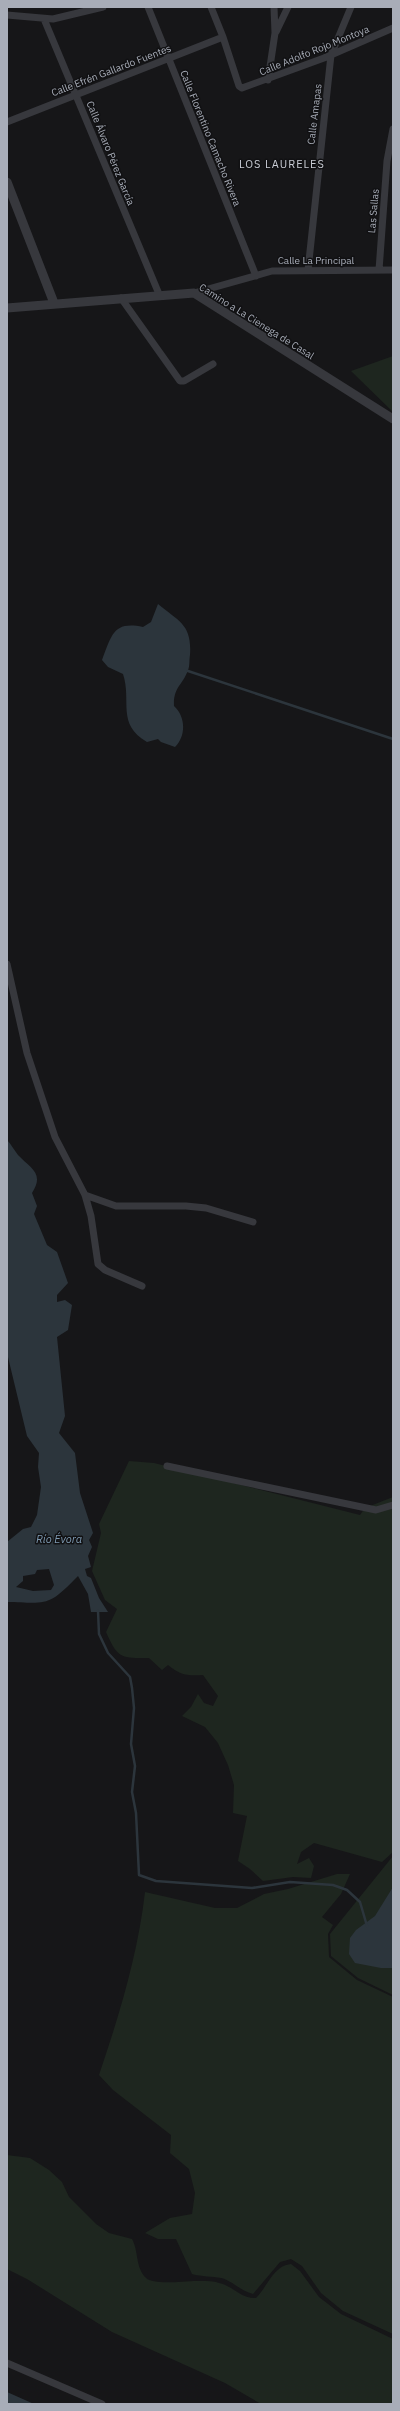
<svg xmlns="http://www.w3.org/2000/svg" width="400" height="2411" font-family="'IBM Plex Sans',sans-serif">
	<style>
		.green { fill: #1e261f }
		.water { fill: #2c353c; fill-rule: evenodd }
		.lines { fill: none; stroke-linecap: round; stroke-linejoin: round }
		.stream { stroke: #2c353c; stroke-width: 2.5 }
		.minor { stroke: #37383d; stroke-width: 7 }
		.tertiary { stroke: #37383d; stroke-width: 9 }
		.labels { text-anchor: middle; stroke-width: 3; stroke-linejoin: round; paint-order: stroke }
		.street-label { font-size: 10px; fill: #a8adb8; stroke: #111113 }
		.neighbourhood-label { font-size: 11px; letter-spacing: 1px; fill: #c9ccd4; stroke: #111113 }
		.water-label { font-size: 11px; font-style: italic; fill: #7f9bb3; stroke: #111113 }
	</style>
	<rect width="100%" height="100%" fill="#161618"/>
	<path class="green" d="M 393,356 L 393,412 L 351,371 Z
		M 129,1461 L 154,1463 L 360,1515 L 365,1508 L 393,1497 L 393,1852 L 382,1862 L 314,1843 L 301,1852 L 297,1864 L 309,1858 L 314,1866 L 311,1878 L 293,1877 L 263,1881 L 250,1869 L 238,1861 L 247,1816 L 233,1813 L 234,1785 L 228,1765 L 218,1743 L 205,1727 L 182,1716 L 191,1707 L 198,1694 L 204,1703 L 213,1706 L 218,1696 L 203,1675 C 187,1676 180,1675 168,1665 L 162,1670 L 149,1658 C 121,1658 118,1659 106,1632 L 117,1609 L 105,1600 L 92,1571 L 101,1533 L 99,1524 Z
		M 393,1856 L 393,1995 L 358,1978 L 331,1956 L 330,1934 Z
		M 337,1874 L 350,1874 L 341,1894 L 322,1917 L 333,1925 L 328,1934 L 329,1957 L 357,1980 L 393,1997 L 393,2334 L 343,2311 L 321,2293 L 302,2266 L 291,2259 L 280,2262 L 253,2294 C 241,2291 231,2280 221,2278 C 212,2276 202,2277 192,2274 L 176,2239 L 158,2239 L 145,2233 L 170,2218 L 192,2214 L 195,2193 L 189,2169 L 170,2153 L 171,2135 L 113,2090 L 99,2075 C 119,2016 138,1954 145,1892 L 215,1908 L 237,1908 L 264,1894 L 288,1889 Z
		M 7,2155 L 30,2158 L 49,2170 L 62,2182 L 69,2197 L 96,2224 L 109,2233 L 132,2239 C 139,2252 135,2267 146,2278 C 155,2286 187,2280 201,2281 C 207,2281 214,2281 219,2283 C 233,2286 241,2299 256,2298 C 268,2286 273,2266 291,2264 L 300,2271 L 319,2297 L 341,2314 L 393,2339 L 393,2404 L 261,2404 L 225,2383 L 112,2332 L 27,2279 L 7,2269 Z"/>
	<path class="water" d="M 158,604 C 180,622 192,625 190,655 C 189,660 190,666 188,670 C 183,685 173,687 174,706 C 186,717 186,736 175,747 L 161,742 L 158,739 L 147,742 C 116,724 132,701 123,674 L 108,667 L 102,660 C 112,635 113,621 143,627 L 151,622 Z
		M 7,1140 C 11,1144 14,1150 18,1155 C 30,1168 45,1173 32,1193 L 37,1206 L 34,1214 L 47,1245 L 57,1252 L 68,1283 L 57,1295 L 57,1302 L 65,1300 L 72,1305 L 68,1330 L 57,1337 L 65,1416 L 59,1433 L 75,1453 L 80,1493 L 93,1533 L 89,1540 L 92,1547 L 88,1556 L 91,1567 L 85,1569 L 87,1576 L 91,1578 L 99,1598 L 108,1612 L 91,1612 L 88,1594 L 78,1576 C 48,1607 48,1603 7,1602 L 7,1542 L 23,1529 L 31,1527 L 37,1515 L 41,1487 L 38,1467 L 39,1453 L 27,1436 L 7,1353 ZM 49,1569 L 54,1585 L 51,1590 L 33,1591 L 16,1587 L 23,1581 L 23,1576 L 35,1574 L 37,1570 Z
		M 393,1887 L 393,1968 L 381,1968 L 355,1963 L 349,1954 L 350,1938 L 356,1930 L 375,1916 Z
		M 7,2392 L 34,2404 L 7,2404 Z"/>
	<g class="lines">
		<path class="stream" d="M 188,671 L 393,739
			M 98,1611 L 99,1634 L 108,1653 L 130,1677 L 132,1688 L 134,1708 L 131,1744 L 135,1766 L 132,1792 L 136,1813 L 139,1875 L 156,1881 L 252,1888 L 290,1882 L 333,1885 L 347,1890 L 360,1902 L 367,1926"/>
		<path class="minor" d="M 148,7 L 256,276
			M 211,7 L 223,37 L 239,86 L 242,88 L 324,58 L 393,28
			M 7,15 L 53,19 L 103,7
			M 44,19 L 159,294
			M 276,32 L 288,7
			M 268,80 L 275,33 L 274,7
			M 7,122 L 223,37
			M 308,270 L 331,55 L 351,7
			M 379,270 L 387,161 L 393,129
			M 194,293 L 272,271 L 393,270
			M 121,298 L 180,381 L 184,381 L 213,364
			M 7,964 L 27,1053 L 55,1137 L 85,1195 L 91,1216 L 98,1264 L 105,1270 L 142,1286
			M 85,1195 L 116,1206 L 186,1206 L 206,1208 L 253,1222
			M 167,1466 L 376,1510 L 393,1505
			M 7,2363 L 102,2404"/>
		<path class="tertiary" d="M 7,182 L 54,303
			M 7,308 L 194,293 L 393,419"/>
	</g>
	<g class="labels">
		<g class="street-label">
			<text transform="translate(314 50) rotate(-22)" y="4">Calle Adolfo Rojo Montoya</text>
			<text transform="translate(111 70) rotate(-21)" y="4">Calle Efrén Gallardo Fuentes</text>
			<text transform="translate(314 114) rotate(-83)" y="4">Calle Amapas</text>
			<text transform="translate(211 138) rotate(68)" y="4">Calle Florentino Camacho Rivera</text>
			<text transform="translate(111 153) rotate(68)" y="4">Calle Álvaro Pérez García</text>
			<text transform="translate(373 211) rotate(-85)" y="4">Las Sallas</text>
			<text x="316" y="264">Calle La Principal</text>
			<text transform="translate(257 321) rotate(32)" y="4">Camino a La Cienega de Casal</text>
		</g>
		<g class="neighbourhood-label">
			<text x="282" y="168">LOS LAURELES</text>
		</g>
		<g class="water-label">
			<text x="59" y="1543">Río Évora</text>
		</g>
	</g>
	<rect width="400" height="2411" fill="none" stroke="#a8adb8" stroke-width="16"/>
</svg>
